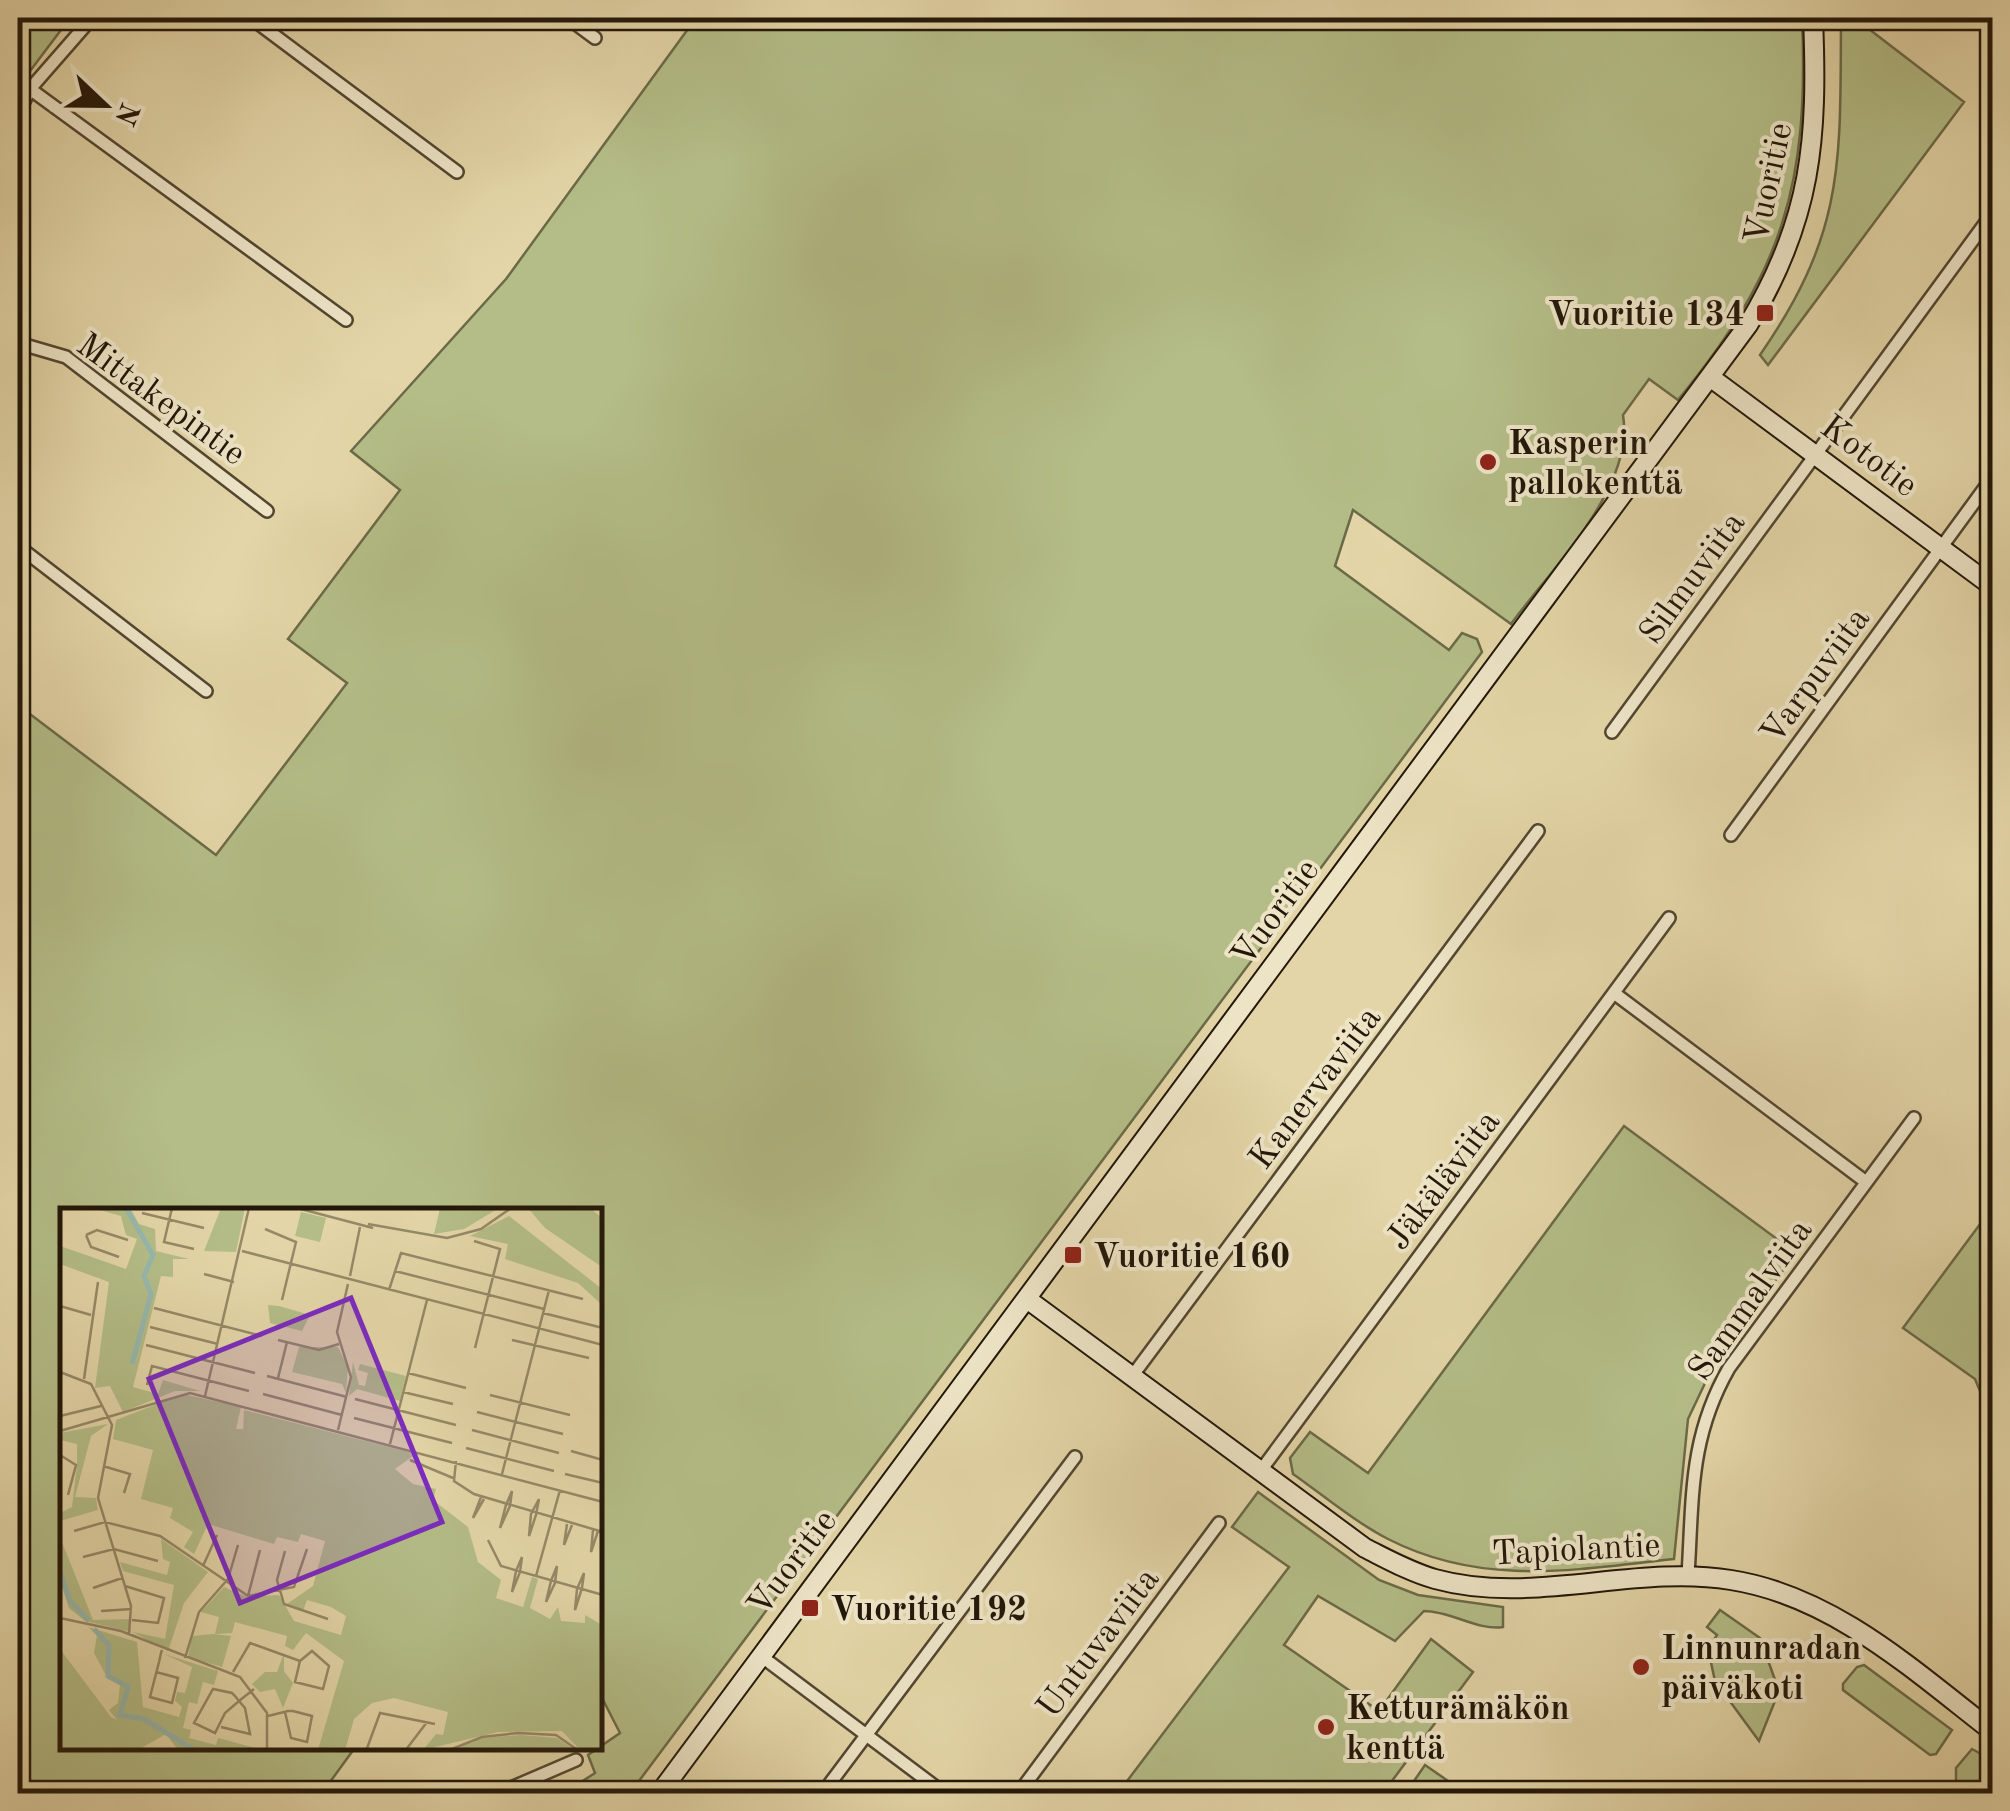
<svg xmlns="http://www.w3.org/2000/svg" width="2010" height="1811" font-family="'Old Standard TT',serif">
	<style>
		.green { fill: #b4bd87; stroke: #6b6a48; stroke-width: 2.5 }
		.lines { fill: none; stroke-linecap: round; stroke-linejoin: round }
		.street-casing { stroke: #524630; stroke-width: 16 }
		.secondary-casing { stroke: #221709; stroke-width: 22 }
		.street { stroke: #ede4c6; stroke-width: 11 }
		.secondary { stroke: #ede4c6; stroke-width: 18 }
		.poi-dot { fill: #8f2418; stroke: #ede4c6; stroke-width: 4 }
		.labels { text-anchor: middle; stroke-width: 8; stroke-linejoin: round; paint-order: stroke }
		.street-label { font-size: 35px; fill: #221709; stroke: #ede4c6 }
		.poi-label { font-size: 35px; font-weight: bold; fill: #221709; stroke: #ede4c6; text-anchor: start }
		.inset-river { fill: none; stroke: #96b8ae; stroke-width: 5 }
		.inset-road { fill: none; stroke: #968968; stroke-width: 2.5 }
		.view { fill: #7b2cbf; fill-opacity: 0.15; stroke: #7b2cbf; stroke-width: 5 }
		.inset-edge { fill: none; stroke: #221709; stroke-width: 5 }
	</style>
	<rect width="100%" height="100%" fill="#e3d5a7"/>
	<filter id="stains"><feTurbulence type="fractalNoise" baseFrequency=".002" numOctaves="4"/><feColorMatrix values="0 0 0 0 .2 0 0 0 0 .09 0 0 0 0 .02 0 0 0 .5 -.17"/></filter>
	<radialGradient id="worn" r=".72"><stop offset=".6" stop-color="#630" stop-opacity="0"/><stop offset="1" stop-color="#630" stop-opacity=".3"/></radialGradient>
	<path class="green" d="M 18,18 L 70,18 L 18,87 Z
		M 696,18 L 1802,18 C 1809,183 1784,271 1678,400 L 1649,379 L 1623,415 C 1635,487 1552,568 1511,624 L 1353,510 L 1335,566 L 1449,650 L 1462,633 L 1477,639 L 1482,652 L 630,1793 L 564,1793 L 595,1773 L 588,1755 L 620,1733 L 600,1694 L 600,1211 L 62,1211 L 62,1748 L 354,1749 L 322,1793 L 18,1793 L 18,705 L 216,855 L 347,683 L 288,639 L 400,490 L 351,451 L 506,279 Z
		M 1841,18 L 1871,18 L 1865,26 L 1964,102 L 1768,365 L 1760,355 C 1846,231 1840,161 1841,18 Z
		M 1624,1126 L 1796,1253 L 1717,1358 L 1688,1419 L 1674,1559 C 1574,1570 1482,1587 1388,1539 C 1355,1522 1323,1495 1293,1474 L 1290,1458 L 1310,1432 L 1368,1473 Z
		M 1992,1208 L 1992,1420 L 1975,1379 L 1903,1328 Z
		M 1258,1492 L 1379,1580 L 1418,1595 L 1503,1607 L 1503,1627 C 1478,1631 1451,1611 1424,1611 L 1395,1641 L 1318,1596 L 1284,1645 L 1379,1711 L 1431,1639 L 1473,1672 L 1383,1793 L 1118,1793 L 1289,1567 L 1232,1527 Z
		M 1720,1610 L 1760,1638 L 1779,1691 L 1759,1741 L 1715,1681 L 1708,1649 L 1717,1635 L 1707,1627 Z
		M 1864,1665 L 1952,1730 L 1936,1754 L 1930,1755 L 1843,1690 L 1843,1684 L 1857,1667 Z
		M 1972,1749 L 1992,1760 L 1992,1793 L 1969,1793 L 1956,1780 L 1956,1768 Z
		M 1425,1765 L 1451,1783 L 1444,1793 L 1427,1793 L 1412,1784 Z"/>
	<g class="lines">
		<g class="street-casing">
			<path id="street" d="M 251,18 L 457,172
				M 568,18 L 595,38
				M 30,89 L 346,320
				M 18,114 L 30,89 L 92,18
				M 18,343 L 66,357 L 267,511
				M 18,546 L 206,691
				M 1612,732 L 1992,214
				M 1731,835 L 1992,478
				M 1614,993 L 1866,1182
				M 1133,1375 L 1538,831
				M 1259,1473 L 1669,918
				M 1688,1575 C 1693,1496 1689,1438 1729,1368 L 1914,1118
				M 761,1656 L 945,1794
				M 497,1794 L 576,1760
				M 822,1794 L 1075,1457
				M 1018,1794 L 1219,1523"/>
		</g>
		<g class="secondary-casing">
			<path id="secondary" d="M 1710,377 L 1992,586
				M 1027,1299 L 1365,1548 C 1387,1559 1410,1572 1435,1579 C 1533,1606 1633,1564 1731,1580 C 1833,1596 1913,1670 1992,1731
				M 659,1794 L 1748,325 C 1812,219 1818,139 1813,18"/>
		</g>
		<use href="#street" class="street"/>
		<use href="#secondary" class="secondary"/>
	</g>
	<g class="poi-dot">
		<rect x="1755" y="303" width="20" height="20" rx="5"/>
		<circle cx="1488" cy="462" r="10"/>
		<rect x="1063" y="1245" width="20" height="20" rx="5"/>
		<rect x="800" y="1598" width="20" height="20" rx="5"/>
		<circle cx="1641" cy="1667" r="10"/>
		<circle cx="1326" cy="1727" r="10"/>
	</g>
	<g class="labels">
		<g class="street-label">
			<text transform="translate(1767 183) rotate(-78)" y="12">Vuoritie</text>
			<text transform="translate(162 398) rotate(36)" y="12">Mittakepintie</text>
			<text transform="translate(1870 455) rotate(37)" y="12">Kototie</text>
			<text transform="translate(1691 577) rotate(-54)" y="12">Silmuviita</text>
			<text transform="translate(1814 675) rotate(-54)" y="12">Varpuviita</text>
			<text transform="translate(1274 912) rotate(-54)" y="12">Vuoritie</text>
			<text transform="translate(1314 1087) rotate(-53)" y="12">Kanervaviita</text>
			<text transform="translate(1442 1179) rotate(-53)" y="12">Jäkäläviita</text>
			<text transform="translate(1749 1299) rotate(-55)" y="12">Sammalviita</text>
			<text transform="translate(1576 1548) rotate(-3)" y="12">Tapiolantie</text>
			<text transform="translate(791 1562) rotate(-53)" y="12">Vuoritie</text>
			<text transform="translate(1097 1642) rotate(-53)" y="12">Untuvaviita</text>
		</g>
		<g class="poi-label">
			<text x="1745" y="325" text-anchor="end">Vuoritie 134</text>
			<text x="1508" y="454">Kasperin<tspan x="1508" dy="40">pallokenttä</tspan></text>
			<text x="1093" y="1267">Vuoritie 160</text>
			<text x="830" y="1620">Vuoritie 192</text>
			<text x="1661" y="1659">Linnunradan<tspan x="1661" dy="40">päiväkoti</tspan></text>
			<text x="1346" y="1719">Ketturämäkön<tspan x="1346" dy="40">kenttä</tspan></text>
		</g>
	</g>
	<g transform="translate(60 1208)">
		<rect width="542" height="542" fill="#e3d5a7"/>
		<path d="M 33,0 L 70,0 L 79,16 L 95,21 L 96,43 L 129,51 L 113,51 L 113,69 L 101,68 L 73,179 L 98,186 L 103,172 L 140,183 L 115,183 L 63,204 L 50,178 L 35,180 L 49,74 L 0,56 L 0,38 L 66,61 L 77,31 L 66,27 L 61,8 ZM 161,0 L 185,0 L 176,44 L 144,43 ZM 380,0 L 439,0 L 404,21 L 374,26 ZM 468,0 L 530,0 L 542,10 L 542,59 L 485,20 ZM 241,4 L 266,10 L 260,34 L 235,28 ZM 449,8 L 542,81 L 542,97 L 518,75 L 445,51 L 448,36 L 410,28 ZM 208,97 L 219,98 L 250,107 L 242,123 L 210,115 ZM 239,139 L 278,139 L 288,159 L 286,185 L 282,176 L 232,164 ZM 293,154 L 299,177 L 305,178 L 308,165 L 298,162 L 300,156 L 346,168 L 340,193 L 297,181 L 289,188 ZM 123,186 L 181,199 L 176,221 L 183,221 L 184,202 L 356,246 L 335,261 L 353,276 L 376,281 L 373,292 L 408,319 L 418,354 L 441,372 L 436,390 L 463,399 L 472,369 L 478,371 L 470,400 L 490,411 L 498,399 L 501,413 L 525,415 L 525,407 L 542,417 L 542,542 L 520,542 L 502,523 L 438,524 L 363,542 L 376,526 L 383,527 L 388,504 L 334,490 L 312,495 L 294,511 L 285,542 L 258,542 L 284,453 L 246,425 L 233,442 L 225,438 L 227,428 L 175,414 L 172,425 L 155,426 L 159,409 L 141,404 L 164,379 L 187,389 L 219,387 L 234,413 L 281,427 L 286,408 L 271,399 L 247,392 L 243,403 L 227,396 L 253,378 L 265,333 L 241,326 L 238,334 L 217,329 L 214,336 L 148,316 L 134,346 L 124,339 L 133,324 L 110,310 L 113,300 L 81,291 L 93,242 L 53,231 L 56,212 ZM 48,216 L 31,228 L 15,289 L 36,290 L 38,302 L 0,313 L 0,305 L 12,299 L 17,257 L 17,236 L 0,232 L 0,225 ZM 0,329 L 33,412 L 70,411 L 68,423 L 25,413 L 9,400 L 0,373 ZM 101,331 L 148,364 L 124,395 L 108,443 L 73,424 L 105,431 L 114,377 L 63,363 L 60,354 L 107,367 L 110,354 L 103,351 ZM 28,419 L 77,434 L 83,499 L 119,509 L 122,499 L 115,493 L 117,484 L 125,485 L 132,459 L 104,446 L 158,463 L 154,477 L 143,474 L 137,496 L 129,494 L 123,520 L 131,522 L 129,530 L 156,537 L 158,530 L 203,542 L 118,542 L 106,526 L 78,542 L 0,542 L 0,441 L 51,509 L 57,512 L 49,502 L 58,495 L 60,476 L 48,471 L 34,445 L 37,427 ZM 153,426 L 171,428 L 162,459 L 128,449 L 132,428 ZM 224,445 L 224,463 L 233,475 L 223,500 L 215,481 L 200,484 L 192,476 L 205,464 L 217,464 ZM 461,527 L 497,530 L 516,543 L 392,543 L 422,530 Z" fill="#b4bd87"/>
		<path class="inset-river" d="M 66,0 L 93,47 L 84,68 L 91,86 L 72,156M 0,364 L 10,393 L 29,413M 34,421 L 49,437 L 48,468 L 68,479 L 60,507 L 84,511 L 136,543"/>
		<path class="inset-road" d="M 112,0 L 104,34 L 134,41M 237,0 L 313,20M 82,5 L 144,20M 308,16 L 387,30 L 421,21 L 451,0M 205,21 L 236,34 L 222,92M 26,27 L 37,22 L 68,32M 26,27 L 31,39 L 59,49M 414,33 L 440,41 L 415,140M 182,43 L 543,137M 335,63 L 484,101M 144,66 L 174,74M 290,68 L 300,19M 329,82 L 341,45 L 523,91M 0,98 L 31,107M 94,100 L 202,128M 483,105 L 543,120M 90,119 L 158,136M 218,132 L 259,142 L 279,136M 452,132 L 529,150M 86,137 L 195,165M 0,164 L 31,176 L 52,217 L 38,290 L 71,398 L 69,426M 348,165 L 406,180M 207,168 L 287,189M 218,170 L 227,134M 24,171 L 38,74M 87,177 L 92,158 L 189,183M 343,184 L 393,196M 203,186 L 282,207M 430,187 L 510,207M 145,188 L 189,0M 295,191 L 396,217M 417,204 L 503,226M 0,208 L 41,198M 294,210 L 392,235M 278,222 L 291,169 L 277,124 L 288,76M 412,222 L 499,245M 0,223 L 130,185 L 543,294M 330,236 L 367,92M 406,240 L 494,263M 511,243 L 543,252M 0,247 L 16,257 L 8,287M 350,252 L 393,270M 396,253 L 394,273 L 414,286 L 543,324M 43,258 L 70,266 L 64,285M 442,266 L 489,82M 505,266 L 543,275M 452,283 L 450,298 L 440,320 L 446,297 ZM 421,289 L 413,310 L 424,291M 479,291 L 476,307 L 469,328 L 471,306 ZM 507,316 L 504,337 L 512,317M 533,322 L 531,344 L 538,323M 14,323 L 45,314 L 100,328 L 188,388 L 234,379 L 247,341M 428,332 L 441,358 L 543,387M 225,343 L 217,372 L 224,396 L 268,411M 23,349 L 54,341 L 98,353M 462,349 L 460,364 L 452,384 L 456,363 ZM 143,358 L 157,327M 497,358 L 495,375 L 486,394 L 491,373 ZM 524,365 L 522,380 L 515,402 L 517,381 ZM 476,368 L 500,282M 65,378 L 104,390 L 98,415 L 72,412M 33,380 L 62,370M 188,388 L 200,342M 41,403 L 72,401M 0,410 L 61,423 L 180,469 L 207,505 L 207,543M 125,450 L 139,404 L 168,371 L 178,337M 96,464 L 118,470 L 112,495 L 90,489 L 99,454 L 101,445 L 102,442M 173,464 L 190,435 L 240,453 L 252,443 L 269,458 L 263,481 L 235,474 L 240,453M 208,508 L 228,503 L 233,503 L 252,508 L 247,534 L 231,530 L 225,504M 161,519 L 190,526 L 185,500 L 179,493 L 175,488 L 172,485 L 153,481 L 134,515 L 155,525 L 165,505 L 179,493 L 194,481M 306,543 L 320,505 L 375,516M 345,543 L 367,514M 387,543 L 422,529 L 458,525 L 496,527 L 519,543"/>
		<path class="view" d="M 291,90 L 382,314 L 180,395 L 89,171 Z"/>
		<rect width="542" height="542" class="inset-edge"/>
	</g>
	<rect width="2010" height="1811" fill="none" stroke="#e3d5a7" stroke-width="60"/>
	<rect x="20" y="20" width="1970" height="1771" fill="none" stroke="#221709" stroke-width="5"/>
	<rect x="30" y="30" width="1950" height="1751" fill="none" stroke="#221709" stroke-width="2.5"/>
	<g transform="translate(105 105) rotate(112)" stroke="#ede4c6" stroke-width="8" paint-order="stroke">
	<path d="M0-8L18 38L0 25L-18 38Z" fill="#221709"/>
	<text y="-15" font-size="28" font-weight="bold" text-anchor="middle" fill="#221709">N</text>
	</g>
	<rect width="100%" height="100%" filter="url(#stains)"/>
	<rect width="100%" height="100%" fill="url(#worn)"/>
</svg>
